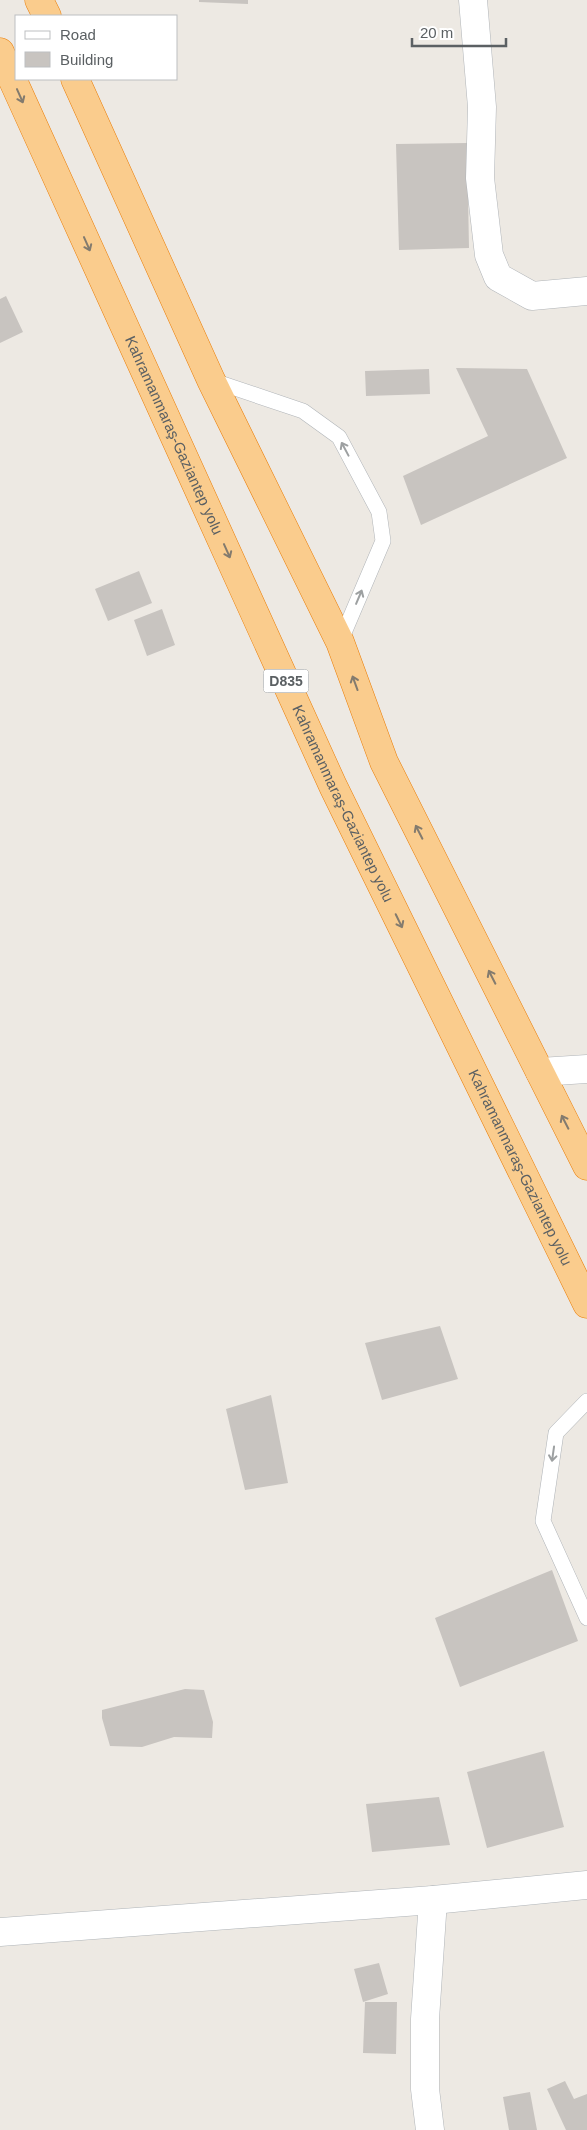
<svg xmlns="http://www.w3.org/2000/svg" width="587" height="2130" font-family="Arial,sans-serif">
	<style>
		.building { fill: #c8c4c0 }
		.lines { fill: none; stroke-linecap: round; stroke-linejoin: round }
		.lane-casing { stroke: #b0b4b8; stroke-width: 16 }
		.street-casing { stroke: #b0b4b8; stroke-width: 29 }
		.secondary-casing { stroke: #afb4b8; stroke-width: 29 }
		.highway-casing { stroke: #ea7d06; stroke-width: 29 }
		.lane { stroke: #fff; stroke-width: 15 }
		.street { stroke: #fff; stroke-width: 28 }
		.secondary { stroke: #fff; stroke-width: 28 }
		.highway { stroke: #facc8d; stroke-width: 28 }
		.oneway { stroke: #837b6e }
		.oneway2 { stroke: #9da0a1 }
		.labels { text-anchor: middle; stroke-width: 4; stroke-linejoin: round; paint-order: stroke }
		.shield { fill: #fff; stroke: #8c9092; stroke-width: 1 }
		.shield-label { font-size: 14px; font-weight: bold; fill: #5b6063 }
		.street-label { font-size: 15px; fill: #5b6063; stroke: #fff }
	</style>
	<rect width="100%" height="100%" fill="#ede9e3"/>
	<path class="building" d="M 199,0 L 248,0 L 248,4 L 199,2 Z
		M 467,143 L 469,248 L 399,250 L 396,144 Z
		M 6,296 L 23,332 L 0,343 L 0,299 Z
		M 456,368 L 527,369 L 567,458 L 421,525 L 403,476 L 488,436 Z
		M 429,369 L 430,394 L 366,396 L 365,371 Z
		M 139,571 L 152,603 L 108,621 L 95,589 Z
		M 162,609 L 175,645 L 147,656 L 134,620 Z
		M 440,1326 L 458,1379 L 382,1400 L 365,1343 Z
		M 271,1395 L 288,1483 L 245,1490 L 226,1409 Z
		M 552,1570 L 578,1641 L 460,1687 L 435,1618 Z
		M 185,1689 L 204,1690 L 213,1722 L 212,1738 L 174,1737 L 142,1747 L 110,1746 L 102,1718 L 102,1710 Z
		M 544,1751 L 564,1827 L 487,1848 L 467,1772 Z
		M 439,1797 L 450,1845 L 372,1852 L 366,1804 Z
		M 379,1963 L 388,1994 L 363,2002 L 354,1969 Z
		M 365,2002 L 397,2002 L 396,2054 L 363,2053 Z
		M 565,2081 L 574,2099 L 587,2094 L 587,2130 L 566,2130 L 547,2089 Z
		M 530,2092 L 537,2130 L 509,2130 L 503,2097 Z"/>
	<g class="lines">
		<g class="lane-casing">
			<path id="lane" d="M 211,380 L 303,411 L 339,437 L 379,512 L 383,541 L 340,642
				M 587,1401 L 556,1433 L 543,1521 L 587,1618"/>
		</g>
		<g class="street-casing">
			<path id="street" d="M 473,0 L 482,107 L 480,178 L 489,255 L 498,277 L 532,296 L 587,291
				M 540,1072 L 587,1069
				M 430,2130 L 425,2089 L 425,2019 L 433,1900"/>
		</g>
		<g class="secondary-casing">
			<path id="secondary" d="M 0,1932 L 433,1900 L 587,1885"/>
		</g>
		<g class="highway-casing">
			<g id="highway">
				<path d="M 39,0 L 47,16"/>
				<path id="s1" d="M 0,52 L 333,786 L 587,1304"/>
				<path d="M 75,79 L 211,380 L 340,642 L 384,762 L 587,1166"/>
			</g>
		</g>
		<use href="#lane" class="lane"/>
		<use href="#street" class="street"/>
		<use href="#secondary" class="secondary"/>
		<use href="#highway" class="highway"/>
	</g>
	<defs><path id="oneway-shaft" d="M-6 0H5M1.5-3L5.5 0L1.5 3" fill="none" stroke-width="1.6" stroke-linecap="round" stroke-linejoin="round" transform="scale(1.25)"/></defs>
	<g class="oneway">
		<use href="#oneway-shaft" transform="translate(20 96) rotate(66)"/>
		<use href="#oneway-shaft" transform="translate(87 244) rotate(66)"/>
		<use href="#oneway-shaft" transform="translate(227 551) rotate(66)"/>
		<use href="#oneway-shaft" transform="translate(355 683) rotate(-110)"/>
		<use href="#oneway-shaft" transform="translate(419 832) rotate(-117)"/>
		<use href="#oneway-shaft" transform="translate(399 921) rotate(64)"/>
		<use href="#oneway-shaft" transform="translate(492 977) rotate(-117)"/>
		<use href="#oneway-shaft" transform="translate(565 1122) rotate(-117)"/>
	</g>
	<g class="oneway2">
		<use href="#oneway-shaft" transform="translate(345 449) rotate(-118)"/>
		<use href="#oneway-shaft" transform="translate(359 597) rotate(-67)"/>
		<use href="#oneway-shaft" transform="translate(553 1454) rotate(98)"/>
	</g>
	<g class="labels">
		<rect class="shield" x="263.5" y="669.5" width="45" height="23" rx="4"/>
		<g class="shield-label">
			<text x="286" y="686">D835</text>
		</g>
		<g class="street-label">
			<text dy="5" stroke="none"><textPath href="#s1" startOffset="421">Kahramanmaraş-Gaziantep yolu</textPath></text>
			<text dy="5" stroke="none"><textPath href="#s1" startOffset="826">Kahramanmaraş-Gaziantep yolu</textPath></text>
			<text dy="5" stroke="none"><textPath href="#s1" startOffset="1231">Kahramanmaraş-Gaziantep yolu</textPath></text>
		</g>
	</g>
	<rect x="15" y="15" width="162" height="65" fill="#ffffff" stroke="#bdbfc1"/>
	<rect x="25" y="31" width="25" height="8" fill="#ffffff" stroke="#bdbfc1"/>
	<text x="60" y="40" font-size="15" fill="#5b6063">Road</text>
	<rect x="25" y="52" width="25" height="15" fill="#c8c4c0" stroke="#bdbfc1"/>
	<text x="60" y="65" font-size="15" fill="#5b6063">Building</text>
	<path d="M412 38v8h94v-8" fill="none" stroke="#5b6063" stroke-width="2.5"/>
	<text x="420" y="38" font-size="15" fill="#5b6063" stroke="#ffffff" stroke-width="4" paint-order="stroke">20 m</text>
</svg>
